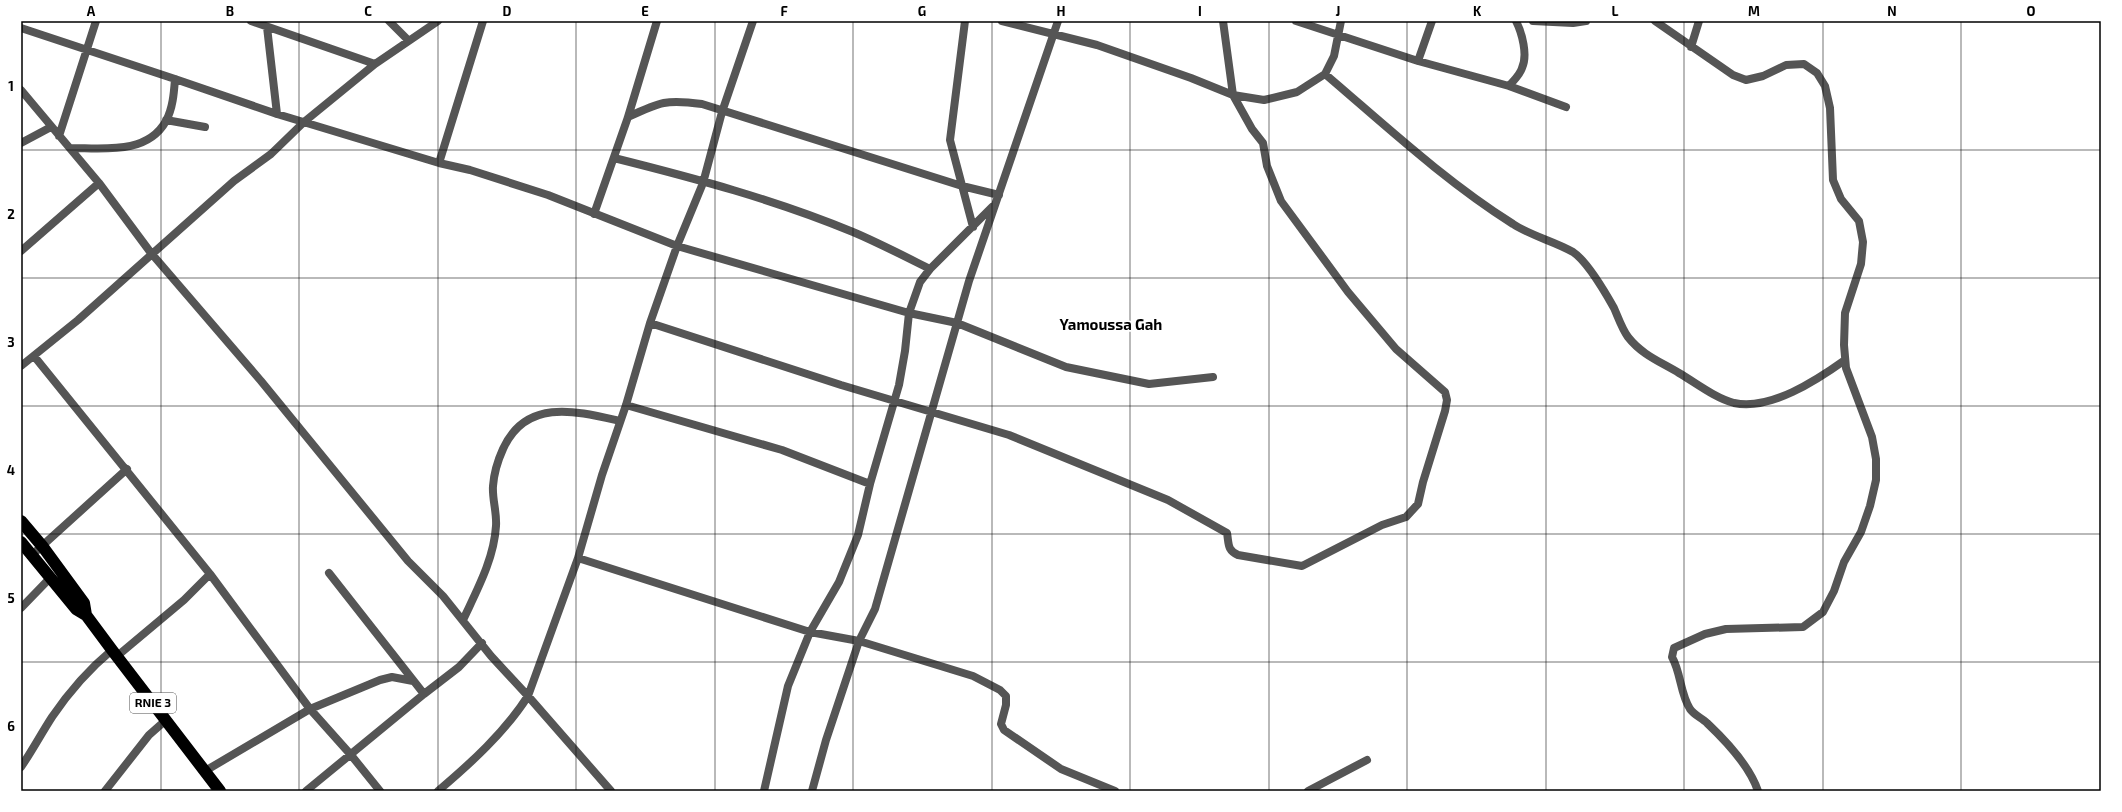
<svg xmlns="http://www.w3.org/2000/svg" width="2122" height="812" font-family="'Exo 2',sans-serif">
	<style>
		.lines { fill: none; stroke-linecap: round; stroke-linejoin: round }
		.minor { stroke: #555; stroke-width: 8 }
		.highway { stroke: #000; stroke-width: 12 }
		.grid { fill: none; stroke: #000; stroke-width: 1; stroke-opacity: 0.55 }
		.labels { text-anchor: middle; stroke-width: 3.5; stroke-linejoin: round; paint-order: stroke }
		.shield { fill: #fff; stroke: #4c4c4c; stroke-width: 1 }
		.shield-label { font-size: 12px; font-weight: bold; fill: #000 }
		.quarter-label { font-size: 15px; font-weight: bold; fill: #000; stroke: #fff }
		.neatline { fill: none; stroke: #000; stroke-width: 1.5 }
		.grid-label { font-size: 13px; text-anchor: middle; font-weight: bold; fill: #000 }
	</style>
	<rect width="100%" height="100%" fill="#fff"/>
	<g class="lines">
		<path class="minor" d="M 251,21 L 375,64
			M 389,21 L 408,40
			M 965,21 L 950,140 L 973,227
			M 1002,21 L 1097,45 L 1191,78 L 1233,95 L 1264,100 L 1297,92 L 1325,74 L 1334,56 L 1341,21
			M 1296,21 L 1418,61 L 1509,86 L 1566,107
			M 1533,21 L 1573,23 L 1586,21
			M 1655,21 L 1733,75 L 1746,80 L 1763,76 L 1786,65 L 1804,64 L 1817,73 L 1825,86 L 1830,108 L 1833,180 L 1841,199 L 1859,221 L 1863,242 L 1861,264 L 1845,313 L 1844,345 L 1846,368 L 1872,437 L 1876,459 L 1876,480 L 1870,506 L 1861,532 L 1844,562 L 1834,591 L 1823,612 L 1803,627 L 1726,629 L 1705,634 L 1674,648 L 1672,657 C 1681,673 1680,693 1690,709 C 1694,715 1702,718 1707,723 C 1725,740 1750,767 1758,791
			M 267,27 L 277,114
			M 21,28 L 175,79 L 277,114 L 439,163 L 470,170 L 548,195 L 677,246 L 909,313 L 957,323 L 1066,367 L 1149,384 L 1213,377
			M 1691,47 L 1699,21
			M 1418,61 L 1432,21
			M 1325,74 C 1386,126 1445,181 1513,224 C 1531,236 1554,241 1573,252 C 1588,262 1605,292 1614,308 C 1618,317 1622,329 1628,337 C 1642,355 1661,362 1679,373 C 1696,383 1715,398 1734,403 C 1770,411 1817,380 1845,360
			M 1509,86 C 1513,81 1520,75 1522,68 C 1528,55 1522,33 1516,21
			M 21,90 L 99,183 L 151,253 L 261,381 L 408,561 L 443,596 L 491,656 L 528,696 L 611,791
			M 628,117 C 660,102 666,99 702,104 L 962,186 L 999,195
			M 166,120 L 205,127
			M 59,136 L 96,21
			M 21,143 L 51,127
			M 70,148 C 103,148 147,155 166,121 C 173,108 174,92 175,79
			M 614,158 C 694,178 776,200 853,232 C 879,243 904,256 930,269
			M 439,163 L 483,21
			M 594,214 L 628,117 L 657,21
			M 21,251 L 99,183
			M 650,323 L 841,385 L 1009,435 L 1168,500 L 1227,533 C 1229,544 1227,550 1238,555 L 1302,566 L 1382,525 L 1406,517 L 1418,504 L 1423,482 L 1445,411 L 1447,400 L 1445,392 L 1396,349 L 1348,292 L 1281,201 L 1267,166 L 1263,143 L 1252,129 L 1233,95 L 1223,21
			M 34,356 L 210,574 L 310,709 L 351,755 L 380,791
			M 21,366 L 78,320 L 234,181 L 271,154 L 304,122 L 375,64 L 438,21
			M 626,405 L 782,450 L 870,484
			M 32,555 L 127,469
			M 578,558 L 810,632 L 859,641 L 973,676 L 1000,690 L 1006,696 L 1006,705 L 1001,724 L 1004,730 L 1061,769 L 1115,791
			M 329,573 L 424,694 L 459,667 L 482,643
			M 21,608 L 51,577
			M 463,620 C 477,590 494,559 496,526 C 497,512 492,499 493,486 C 494,473 498,460 503,449 C 526,398 576,411 620,421
			M 116,657 L 184,600 L 210,574
			M 21,767 C 32,751 41,734 52,717 C 69,692 88,670 112,650
			M 205,771 L 310,709 L 380,680 L 392,677 L 413,681
			M 105,791 L 149,735 L 166,720
			M 306,791 L 424,694
			M 438,791 C 471,763 505,732 528,696 L 578,558 L 602,475 L 626,405 L 650,323 L 677,246 L 703,183 L 722,112 L 753,21
			M 764,791 L 788,686 L 810,632 L 839,582 L 858,535 L 870,484 L 899,385 L 905,351 L 909,313 L 920,282 L 930,269 L 992,207
			M 812,791 L 826,740 L 859,641 L 875,609 L 969,281 L 1058,21
			M 1308,791 L 1367,760"/>
		<path class="highway" d="M 21,521 L 43,547 L 84,603 L 86,615 L 112,650 L 220,791
			M 21,542 L 76,609 L 86,615"/>
	</g>
	<path class="grid" d="M 161,21 L 161,791M 299,21 L 299,791M 438,21 L 438,791M 576,21 L 576,791M 715,21 L 715,791M 853,21 L 853,791M 992,21 L 992,791M 1130,21 L 1130,791M 1269,21 L 1269,791M 1407,21 L 1407,791M 1546,21 L 1546,791M 1684,21 L 1684,791M 1823,21 L 1823,791M 1961,21 L 1961,791M 21,150 L 2101,150M 21,278 L 2101,278M 21,406 L 2101,406M 21,534 L 2101,534M 21,662 L 2101,662"/>
	<g class="labels">
		<rect class="shield" x="130" y="693" width="46" height="20" rx="3"/>
		<g class="shield-label">
			<text x="153" y="707">RNIE 3</text>
		</g>
		<g class="quarter-label">
			<text x="1111" y="330">Yamoussa Gah</text>
		</g>
	</g>
	<rect width="2122" height="812" fill="none" stroke="#ffffff" stroke-width="44"/>
	<rect x="22" y="22" width="2078" height="768" class="neatline"/>
	<g class="grid-label">
		<text x="91" y="16">A</text>
		<text x="230" y="16">B</text>
		<text x="368" y="16">C</text>
		<text x="507" y="16">D</text>
		<text x="645" y="16">E</text>
		<text x="784" y="16">F</text>
		<text x="922" y="16">G</text>
		<text x="1061" y="16">H</text>
		<text x="1200" y="16">I</text>
		<text x="1338" y="16">J</text>
		<text x="1477" y="16">K</text>
		<text x="1615" y="16">L</text>
		<text x="1754" y="16">M</text>
		<text x="1892" y="16">N</text>
		<text x="2031" y="16">O</text>
		<text x="11" y="91">1</text>
		<text x="11" y="219">2</text>
		<text x="11" y="347">3</text>
		<text x="11" y="475">4</text>
		<text x="11" y="603">5</text>
		<text x="11" y="731">6</text>
	</g>
</svg>
